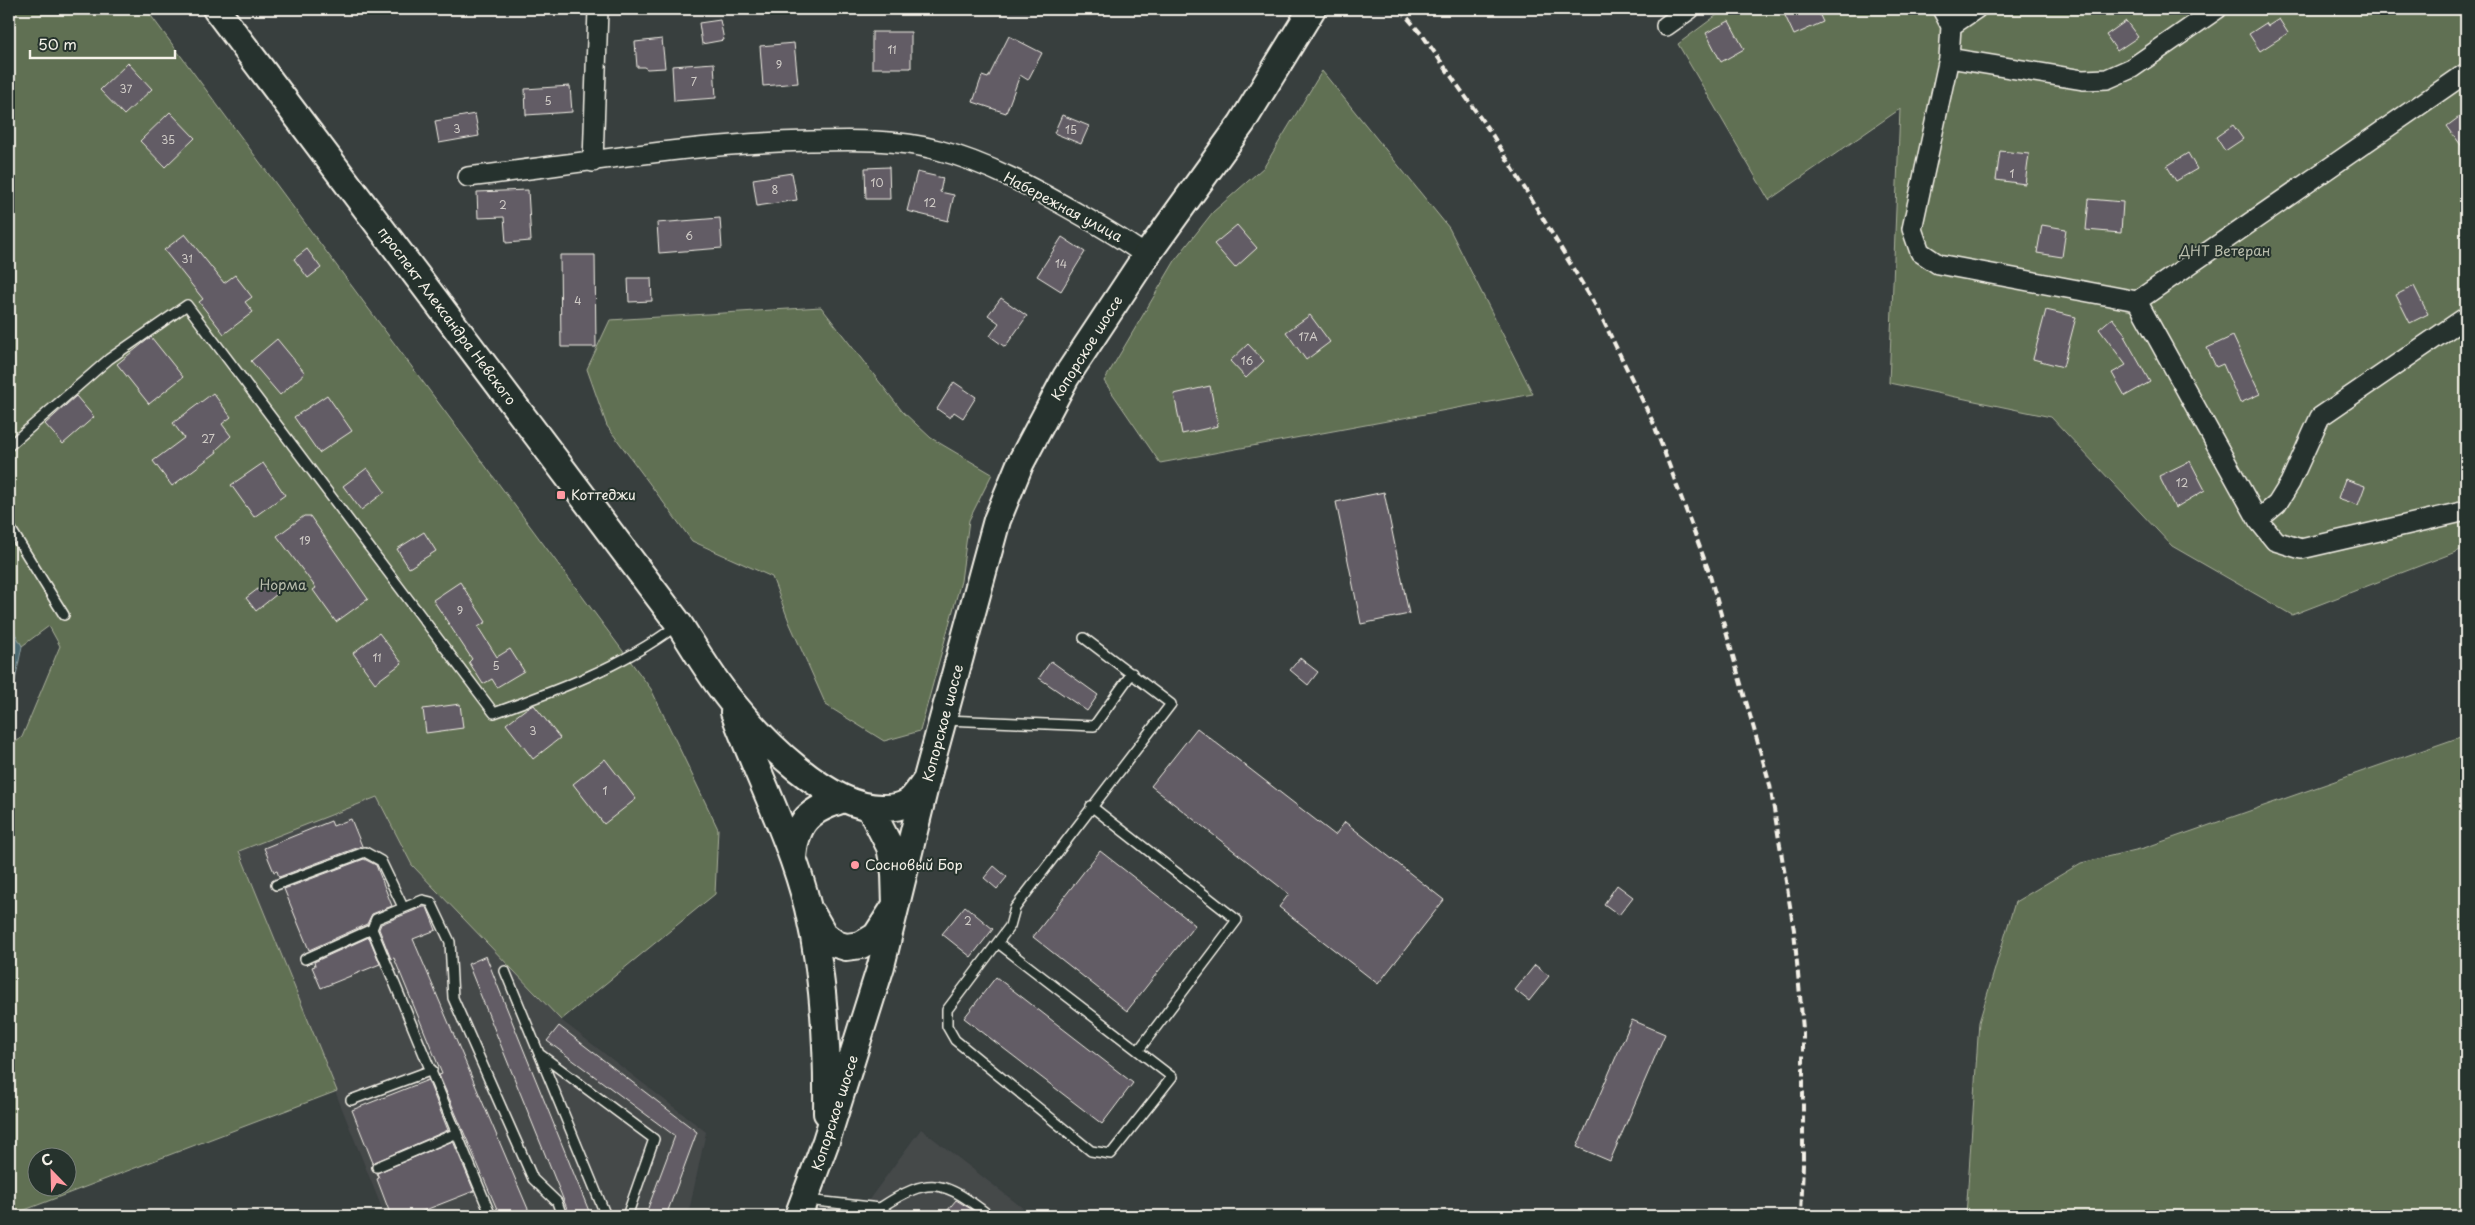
<svg xmlns="http://www.w3.org/2000/svg" width="2475" height="1225" font-family="'Playpen Sans',sans-serif">
	<style>
		.built { fill: #45484a }
		.green { fill: #617052; stroke: #aab09d; fill-rule: evenodd }
		.water { fill: #496770; stroke: #8d9ea0 }
		.building { fill: #625c65; stroke: #f4f1e8 }
		.lines { fill: none; stroke-linecap: round; stroke-linejoin: round }
		.lane-casing { stroke: #f4f1e8; stroke-width: 12 }
		.street-casing { stroke: #f4f1e8; stroke-width: 22 }
		.secondary-casing { stroke: #f4f1e8; stroke-width: 30 }
		.lane { stroke: #26332d; stroke-width: 9 }
		.street { stroke: #26332d; stroke-width: 19 }
		.secondary { stroke: #26332d; stroke-width: 26 }
		.rail { stroke: #f4f1e8; stroke-width: 4; stroke-dasharray: 8 4; stroke-linecap: butt }
		.poi-dot { fill: #ff9aa2; stroke: #26332d; stroke-width: 2 }
		.labels { text-anchor: middle; stroke-width: 4; stroke-linejoin: round; paint-order: stroke }
		.number-label { font-size: 11px; fill: #d0ccc7 }
		.street-label { font-size: 14px; fill: #f4f1e8; stroke: #26332d }
		.park-label { font-size: 14px; fill: #b9bdac; stroke: #26332d }
		.poi-label { font-size: 14px; fill: #f4f1e8; stroke: #26332d; text-anchor: start }
	</style>
	<rect width="100%" height="100%" fill="#383f3e"/>
	<filter id="ink" filterUnits="userSpaceOnUse"><feTurbulence type="fractalNoise" baseFrequency=".02" numOctaves="2"/><feDisplacementMap in="SourceGraphic" scale="10" xChannelSelector="R" yChannelSelector="G"/><feConvolveMatrix kernelMatrix="1 2 1 2 8 2 1 2 1" color-interpolation-filters="sRGB"/></filter>
	<g filter="url(#ink)">
		<path class="built" d="M 377,797 L 412,865 L 561,1020 L 706,1132 L 688,1216 L 385,1216 L 239,851 Z
			M 921,1129 L 1033,1216 L 857,1216 Z"/>
		<path class="green" d="M 14,9 L 146,9 L 651,689 L 718,829 L 715,894 L 561,1020 L 412,865 L 377,797 L 239,851 L 337,1091 L 9,1216 L 9,748 L 22,737 L 60,646 L 49,626 L 22,646 L 9,623 L 9,39 ZM 38,1158 L 68,1158 L 68,1188 L 38,1188 Z
			M 1725,9 L 2466,9 L 2466,548 L 2292,615 L 2172,546 L 2051,417 L 1889,383 L 1900,109 L 1769,200 L 1678,44 Z
			M 1322,71 L 1449,228 L 1533,394 L 1160,463 L 1104,381 L 1176,259 L 1213,212 L 1264,167 Z
			M 821,307 L 902,411 L 931,438 L 992,474 L 969,520 L 961,581 L 920,731 L 884,741 L 826,705 L 790,624 L 772,577 L 692,541 L 607,426 L 587,369 L 610,320 Z
			M 2466,735 L 2466,1216 L 1966,1216 L 1979,1022 L 2015,902 L 2081,863 L 2144,848 Z"/>
		<path class="water" d="M 9,623 L 22,646 L 9,710 Z"/>
		<path class="building" d="M 1782,9 L 1817,9 L 1823,22 L 1794,35 Z
			M 2279,19 L 2288,33 L 2260,51 L 2249,34 L 2266,23 L 2268,26 Z
			M 720,20 L 724,40 L 702,44 L 699,23 Z
			M 1729,21 L 1744,49 L 1721,62 L 1706,33 Z
			M 2126,21 L 2138,37 L 2117,51 L 2106,35 Z
			M 872,32 L 911,32 L 911,68 L 872,68 Z
			M 1009,36 L 1042,53 L 1028,80 L 1020,75 L 1006,113 L 973,102 L 982,76 L 988,78 Z
			M 662,39 L 665,68 L 647,69 L 644,67 L 637,67 L 635,42 Z
			M 794,43 L 798,83 L 763,86 L 760,46 Z
			M 128,63 L 152,89 L 124,115 L 100,90 Z
			M 714,63 L 716,98 L 674,101 L 672,66 Z
			M 570,86 L 572,112 L 526,115 L 525,89 Z
			M 170,112 L 195,138 L 165,167 L 140,141 Z
			M 2466,112 L 2466,152 L 2447,126 Z
			M 475,114 L 479,136 L 439,143 L 435,121 Z
			M 1062,115 L 1089,126 L 1081,144 L 1054,133 Z
			M 2233,125 L 2243,139 L 2225,151 L 2216,137 Z
			M 2000,151 L 2029,154 L 2025,184 L 1996,180 Z
			M 2188,153 L 2197,169 L 2176,181 L 2167,166 Z
			M 889,167 L 890,199 L 866,199 L 865,168 Z
			M 917,172 L 943,178 L 940,192 L 954,195 L 948,221 L 907,211 Z
			M 792,173 L 797,200 L 757,206 L 753,179 Z
			M 528,190 L 531,241 L 506,243 L 504,217 L 478,218 L 477,192 Z
			M 2089,199 L 2123,202 L 2121,233 L 2086,230 Z
			M 720,218 L 722,248 L 659,253 L 657,223 Z
			M 1237,225 L 1257,248 L 1235,268 L 1214,244 Z
			M 2042,225 L 2066,229 L 2062,257 L 2037,253 Z
			M 185,234 L 224,283 L 235,275 L 252,297 L 245,302 L 253,312 L 224,334 L 199,302 L 203,299 L 164,250 Z
			M 1062,237 L 1085,252 L 1061,291 L 1037,276 Z
			M 307,249 L 321,268 L 308,278 L 294,259 Z
			M 560,255 L 595,255 L 596,347 L 561,347 Z
			M 628,278 L 651,278 L 652,301 L 629,302 Z
			M 2414,286 L 2428,314 L 2410,323 L 2396,295 Z
			M 1001,298 L 1027,316 L 1005,347 L 990,336 L 999,323 L 988,315 Z
			M 2046,310 L 2076,317 L 2063,367 L 2033,359 Z
			M 1310,315 L 1330,342 L 1306,360 L 1286,332 Z
			M 2112,318 L 2126,335 L 2124,336 L 2150,382 L 2125,396 L 2112,373 L 2126,365 L 2099,329 Z
			M 2233,336 L 2260,394 L 2240,403 L 2223,364 L 2216,367 L 2207,348 Z
			M 151,337 L 183,377 L 149,404 L 117,364 Z
			M 277,339 L 305,373 L 280,395 L 251,361 Z
			M 1248,344 L 1264,361 L 1246,378 L 1230,361 Z
			M 954,382 L 976,397 L 963,418 L 954,412 L 950,418 L 937,409 Z
			M 1210,386 L 1218,426 L 1182,434 L 1174,394 Z
			M 213,393 L 231,417 L 222,424 L 231,436 L 216,450 L 217,452 L 172,486 L 153,461 L 184,438 L 173,423 Z
			M 327,395 L 352,431 L 319,453 L 294,417 Z
			M 76,396 L 94,417 L 63,444 L 45,424 Z
			M 2190,461 L 2205,490 L 2175,508 L 2159,476 Z
			M 263,463 L 285,495 L 254,517 L 231,485 Z
			M 367,468 L 385,492 L 361,510 L 343,486 Z
			M 2345,479 L 2365,486 L 2358,505 L 2338,498 Z
			M 1384,492 L 1409,614 L 1361,624 L 1336,502 Z
			M 304,516 L 310,516 L 368,599 L 336,622 L 313,590 L 316,588 L 277,536 Z
			M 424,532 L 436,551 L 409,568 L 397,549 Z
			M 267,582 L 277,594 L 256,611 L 246,598 Z
			M 460,582 L 486,622 L 478,627 L 497,657 L 510,649 L 524,671 L 497,687 L 492,679 L 483,684 L 469,662 L 472,659 L 433,600 Z
			M 379,633 L 402,663 L 375,683 L 353,653 Z
			M 1300,658 L 1318,672 L 1308,685 L 1290,670 Z
			M 1051,661 L 1098,695 L 1087,711 L 1039,678 Z
			M 460,704 L 463,728 L 426,733 L 423,709 Z
			M 534,705 L 560,738 L 533,759 L 506,724 L 527,708 Z
			M 1197,728 L 1335,835 L 1345,822 L 1444,900 L 1378,984 L 1279,907 L 1289,894 L 1151,786 Z
			M 605,759 L 636,799 L 604,824 L 573,784 Z
			M 351,819 L 362,846 L 279,877 L 277,871 L 274,872 L 264,848 L 331,821 L 333,826 Z
			M 1100,851 L 1195,925 L 1127,1011 L 1033,937 Z
			M 364,859 L 376,865 L 392,906 L 372,914 L 367,924 L 309,950 L 284,889 Z
			M 994,866 L 1007,877 L 997,889 L 984,878 Z
			M 1617,885 L 1633,897 L 1619,915 L 1604,904 Z
			M 965,906 L 993,929 L 971,957 L 942,934 Z
			M 423,907 L 427,907 L 436,930 L 413,939 L 531,1216 L 500,1216 L 439,1075 L 442,1074 L 394,958 L 391,959 L 379,929 L 381,924 Z
			M 369,937 L 380,964 L 321,988 L 312,967 L 315,966 L 314,962 Z
			M 486,956 L 499,989 L 591,1216 L 570,1216 L 468,964 Z
			M 1535,965 L 1549,976 L 1529,1001 L 1515,990 Z
			M 996,977 L 1133,1083 L 1102,1124 L 964,1018 Z
			M 1632,1020 L 1665,1034 L 1610,1161 L 1577,1147 Z
			M 559,1026 L 697,1132 L 666,1216 L 645,1216 L 675,1136 L 547,1041 Z
			M 428,1080 L 448,1130 L 373,1163 L 352,1110 Z
			M 453,1141 L 474,1191 L 410,1216 L 391,1216 L 377,1179 L 379,1178 L 377,1173 Z
			M 956,1200 L 971,1209 L 980,1216 L 943,1216 Z"/>
		<g class="lines">
			<g class="lane-casing">
				<path id="lane" d="M 9,446 L 109,359 L 187,305 L 494,713 C 558,690 621,667 676,626
					M 9,526 L 64,615
					M 945,720 L 1094,726 L 1132,673
					M 1091,806 L 1237,920 L 1138,1051
					M 276,885 L 365,852 L 381,861 L 403,907
					M 372,929 L 491,1216
					M 998,943 L 1172,1077 L 1111,1154 L 1091,1151 L 955,1040 L 947,1026 L 947,1010 L 1010,926 L 1015,908 L 1171,704 L 1084,638
					M 305,959 L 372,929 L 376,919 L 423,900 L 431,902 L 450,942 L 453,998 L 533,1179 L 557,1202 L 562,1216
					M 505,971 L 606,1216
					M 541,1055 L 654,1139 L 627,1216
					M 351,1100 L 432,1070
					M 377,1167 L 457,1133
					M 806,1200 L 880,1208 L 891,1216
					M 880,1208 C 931,1174 944,1181 990,1216"/>
			</g>
			<g class="street-casing">
				<path id="street" d="M 1942,9 L 1951,26 L 1949,58 L 1912,229 L 1920,252 L 1938,264 L 2137,301 L 2258,520 L 2275,541 L 2301,549 L 2466,511
					M 1666,26 L 1690,9
					M 1951,26 L 1976,9
					M 1949,58 L 2083,80 L 2107,79 L 2132,68 L 2217,9
					M 593,162 L 598,9
					M 468,177 C 582,163 696,143 810,141 C 852,140 898,139 938,150 C 988,163 1035,189 1079,214 C 1102,227 1125,240 1146,256
					M 2137,301 L 2466,73
					M 2258,520 L 2277,504 L 2290,483 L 2320,417 L 2466,317"/>
			</g>
			<g class="secondary-casing">
				<path id="secondary" d="M 216,9 L 679,624 C 695,649 711,677 730,700 C 762,740 828,808 882,808 C 891,808 904,807 911,800 C 917,794 922,786 927,779
					M 734,712 C 758,776 792,842 808,908 C 824,976 828,1043 827,1113
					M 793,858 C 796,820 810,810 844,799
					M 812,914 L 824,935 L 836,944 L 846,947 L 861,945 L 876,936 L 896,905 L 895,873 L 890,847 L 870,808
					M 798,1216 L 826,1141 L 881,966 L 927,778 L 997,520 L 1020,464 L 1066,377 L 1146,256 L 1242,123 L 1312,9"/>
			</g>
			<use href="#lane" class="lane"/>
			<use href="#street" class="street"/>
			<use href="#secondary" class="secondary"/>
			<path class="rail" d="M 1400,9 L 1423,36 L 1493,136 L 1597,308 L 1653,422 L 1708,569 L 1770,785 L 1794,930 L 1803,1029 L 1803,1164 L 1801,1216"/>
		</g>
	</g>
	<g class="poi-dot">
		<rect x="556" y="490" width="10" height="10" rx="2.5"/>
		<circle cx="855" cy="865" r="5"/>
	</g>
	<g class="labels">
		<g class="number-label">
			<text x="892" y="54">11</text>
			<text x="779" y="69">9</text>
			<text x="694" y="86">7</text>
			<text x="126" y="93">37</text>
			<text x="548" y="105">5</text>
			<text x="457" y="133">3</text>
			<text x="1071" y="134">15</text>
			<text x="168" y="144">35</text>
			<text x="2012" y="178">1</text>
			<text x="877" y="187">10</text>
			<text x="775" y="194">8</text>
			<text x="930" y="207">12</text>
			<text x="503" y="209">2</text>
			<text x="689" y="240">6</text>
			<text x="187" y="263">31</text>
			<text x="1061" y="268">14</text>
			<text x="578" y="305">4</text>
			<text x="1308" y="341">17А</text>
			<text x="1247" y="365">16</text>
			<text x="208" y="443">27</text>
			<text x="2182" y="487">12</text>
			<text x="305" y="545">19</text>
			<text x="460" y="615">9</text>
			<text x="377" y="662">11</text>
			<text x="496" y="670">5</text>
			<text x="533" y="735">3</text>
			<text x="605" y="795">1</text>
			<text x="968" y="925">2</text>
		</g>
		<g class="street-label">
			<text transform="translate(1063 207) rotate(28)" y="5">Набережная улица</text>
			<text transform="translate(447 316) rotate(53)" y="5">проспект Александра Невского</text>
			<text transform="translate(1087 348) rotate(-58)" y="5">Копорское шоссе</text>
			<text transform="translate(943 723) rotate(-75)" y="5">Копорское шоссе</text>
			<text transform="translate(835 1113) rotate(-72)" y="5">Копорское шоссе</text>
		</g>
		<g class="park-label">
			<text x="2225" y="256">ДНТ Ветеран</text>
			<text x="283" y="590">Норма</text>
		</g>
		<g class="poi-label">
			<text x="571" y="500">Коттеджи</text>
			<text x="865" y="870">Сосновый Бор</text>
		</g>
	</g>
	<rect width="2475" height="1225" fill="none" stroke="#26332d" stroke-width="30"/>
	<rect x="15" y="15" width="2445" height="1195" fill="none" stroke="#f4f1e8" stroke-width="2" filter="url(#ink)"/>
	<g transform="translate(52 1172) rotate(337)"><circle r="24" fill="#26332d" stroke="#787f78"/>
	<path d="M0-4L9 19L0 12L-9 19Z" fill="#ff9aa2"/>
	<text y="-8" font-size="14" font-weight="bold" text-anchor="middle" fill="#f4f1e8">С</text>
	</g>
	<path d="M30 50v8h145v-8" fill="none" stroke="#f4f1e8" stroke-width="2.5"/>
	<text x="38" y="50" font-size="15" fill="#f4f1e8" stroke="#26332d" stroke-width="4" paint-order="stroke">50 m</text>
</svg>
